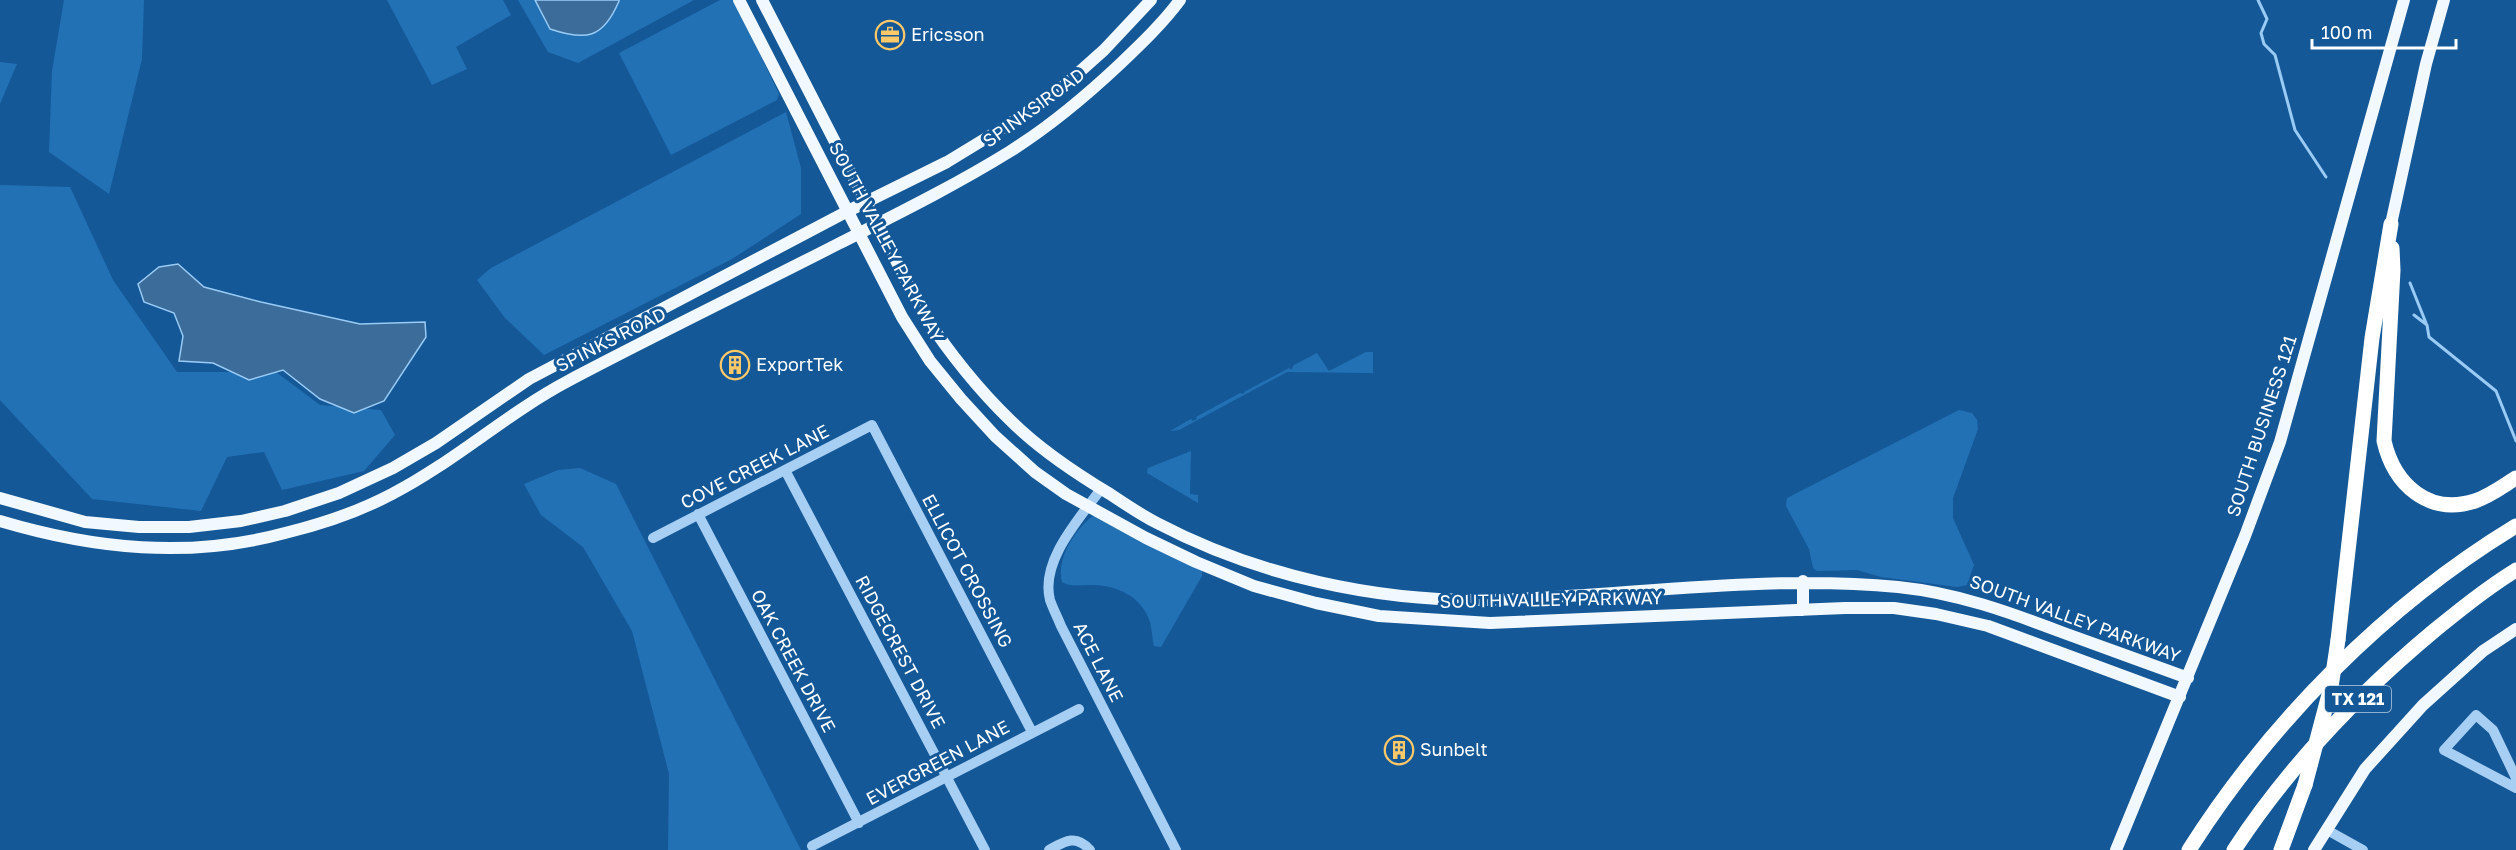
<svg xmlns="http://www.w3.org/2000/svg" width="2516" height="850" font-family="'Golos Text',sans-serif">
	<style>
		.green { fill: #2371b5 }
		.water { fill: #3b6c9a; stroke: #99cbf5; stroke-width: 1.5 }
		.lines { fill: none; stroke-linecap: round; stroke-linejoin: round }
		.stream { stroke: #99cbf5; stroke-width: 3 }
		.minor { stroke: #a7cff3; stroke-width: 10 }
		.major { stroke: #f2f8ff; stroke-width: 12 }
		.highway { stroke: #fff; stroke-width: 15 }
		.highway-bridge { stroke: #fff; stroke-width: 15 }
		.labels { text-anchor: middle; stroke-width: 6; stroke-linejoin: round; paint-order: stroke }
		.shield { fill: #145898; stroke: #b8cde0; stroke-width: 1.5 }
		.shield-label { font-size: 16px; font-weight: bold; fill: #fff }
		.poi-label { font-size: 18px; fill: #fff; stroke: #145898; text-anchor: start }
		.street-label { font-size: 18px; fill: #fff; stroke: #145898 }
	</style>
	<rect width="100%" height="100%" fill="#145898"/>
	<path class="green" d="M 64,0 L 144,0 L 142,59 L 109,194 L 49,152 L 52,71 Z
		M 387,0 L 503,0 L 511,15 L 456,47 L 467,69 L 432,85 Z
		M 518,0 L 694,0 L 578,63 L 548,52 Z
		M 720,0 L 734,0 L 779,94 L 777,100 L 671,155 L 619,53 Z
		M 0,62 L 17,64 L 0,104 Z
		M 786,112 L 801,168 L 801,214 L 732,259 L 544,355 L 505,318 L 477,280 L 491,268 Z
		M 0,185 L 70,187 L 113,280 L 177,372 L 276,372 L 320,405 L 381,410 L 395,435 L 364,471 L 282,490 L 264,452 L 227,457 L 201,511 L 92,499 L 0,400 Z
		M 1366,352 L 1373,352 L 1373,373 L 1287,372 L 1179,430 L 1170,431 L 1191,419 L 1193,421 L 1197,419 L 1196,417 L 1240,393 L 1244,394 L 1244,392 L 1289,368 L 1291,370 L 1294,365 L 1317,353 L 1329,371 Z
		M 1959,410 L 1972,413 L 1977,420 L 1978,429 L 1953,498 L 1953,518 L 1974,565 L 1967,585 L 1957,587 L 1881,577 L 1857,570 L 1817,571 L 1813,568 L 1809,549 L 1786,506 L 1787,498 Z
		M 1191,451 L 1190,494 L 1198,495 L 1198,503 L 1147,473 L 1148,468 Z
		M 580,468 L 616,484 L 801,850 L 668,850 L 669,774 L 632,631 L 583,547 L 541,515 L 524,484 L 558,470 Z
		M 1093,516 L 1102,518 L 1202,571 L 1202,576 L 1161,647 L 1154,646 C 1152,638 1152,630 1150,622 C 1142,596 1115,584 1089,585 C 1079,585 1070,587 1062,582 C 1056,559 1075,529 1093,516 Z"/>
	<path class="water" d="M 535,0 L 619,0 L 619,1 C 603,39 586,41 550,29 Z
		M 178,264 L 204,287 L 261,302 L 360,324 L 425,322 L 426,337 L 384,401 L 354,413 L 320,399 L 283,370 L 249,380 L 213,363 L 179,361 L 183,336 L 174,313 L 144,302 L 138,284 L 159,267 Z"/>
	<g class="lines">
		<path class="stream" d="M 2258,0 L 2267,19 L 2261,33 L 2264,44 L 2275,55 L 2295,130 L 2326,177
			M 2410,283 L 2426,323
			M 2414,315 L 2427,325 L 2429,337 L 2496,391 L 2516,441"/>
		<path class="minor" d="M 785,470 L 985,850
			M 1101,489 C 1079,519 1040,561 1050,600 C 1053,609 1058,618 1061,626 L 1176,850
			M 698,514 L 859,823
			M 653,538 L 872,425 L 1032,732
			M 2516,778 L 2493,730 L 2476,715 L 2444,750 L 2516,788
			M 2327,830 L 2363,850
			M 812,846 L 1079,709
			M 1049,850 C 1065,841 1076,834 1090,850"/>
		<path class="major" d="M 739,0 L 902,317 L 930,361 L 961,399 L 995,436 L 1035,472 L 1066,494 L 1146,538 L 1196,562 L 1254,586 L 1316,603 L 1379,616 L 1490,623 L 1845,608 L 1894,608 L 1936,614 L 1988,626 L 2180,697
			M 762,0 L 923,313 C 948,351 977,388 1010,420 C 1039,449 1075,473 1110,494 C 1125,504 1141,515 1157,523 C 1258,576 1377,602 1491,600 C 1627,596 1762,574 1898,587 C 1957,593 2009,612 2064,633 C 2105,648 2147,663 2188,678
			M 2391,224 L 2426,64 L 2444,0
			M 0,498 L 85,522 L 139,527 L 189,527 L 241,521 L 285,511 L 339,493 L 393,468 L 436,443 L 529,379 L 848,211 L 947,162 L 1006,126 L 1058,91 L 1104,50 L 1151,0
			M 0,521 C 94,549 189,559 285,533 C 322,524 358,512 392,494 C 454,462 506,414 568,381 C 657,334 748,290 838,244 C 895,215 954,186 1009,152 C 1049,127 1086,96 1120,64 C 1141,44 1163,23 1180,0
			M 1803,610 L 1803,581
			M 2116,850 L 2245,536 L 2280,442 L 2404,0
			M 2314,850 L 2365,769 L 2423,705 L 2483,651 L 2516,629"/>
		<path class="highway" d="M 2392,248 L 2393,270 L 2384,441 C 2394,484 2428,516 2475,501 C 2490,496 2503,486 2516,478
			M 2338,640 L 2372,338 L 2391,224
			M 2189,850 C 2271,721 2386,605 2516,526
			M 2234,850 C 2289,766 2358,694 2435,630 C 2461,609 2487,588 2516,570
			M 2281,850 L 2305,785"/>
		<path class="highway-bridge" d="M 2305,785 L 2331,687 L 2338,640"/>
	</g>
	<defs>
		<g id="office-ring" transform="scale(1.5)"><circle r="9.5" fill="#145898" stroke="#ffc868" stroke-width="1.5"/><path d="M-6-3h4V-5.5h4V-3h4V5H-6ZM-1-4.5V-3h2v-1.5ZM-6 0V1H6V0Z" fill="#ffc868"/></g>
		<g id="building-ring" transform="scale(1.5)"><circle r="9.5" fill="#145898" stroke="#ffc868" stroke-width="1.5"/><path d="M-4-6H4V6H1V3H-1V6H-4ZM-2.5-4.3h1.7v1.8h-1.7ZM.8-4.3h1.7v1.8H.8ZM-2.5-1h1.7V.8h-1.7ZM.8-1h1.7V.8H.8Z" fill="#ffc868"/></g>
	</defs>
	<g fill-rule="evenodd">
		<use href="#office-ring" x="890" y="35"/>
		<use href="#building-ring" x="735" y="365"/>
		<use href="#building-ring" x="1399" y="750"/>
	</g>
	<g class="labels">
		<rect class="shield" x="2325" y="686" width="66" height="26" rx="4.5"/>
		<g class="shield-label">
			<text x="2358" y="705">TX 121</text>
		</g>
		<g class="poi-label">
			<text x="911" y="41">Ericsson</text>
			<text x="756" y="371">ExportTek</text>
			<text x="1420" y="756">Sunbelt</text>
		</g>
		<g class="street-label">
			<text transform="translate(1034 108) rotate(-36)" y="6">SPINKS ROAD</text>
			<text transform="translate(886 242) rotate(62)" y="6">SOUTH VALLEY PARKWAY</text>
			<text transform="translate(611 340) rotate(-27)" y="6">SPINKS ROAD</text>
			<text transform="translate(2262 426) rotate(-72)" y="6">SOUTH BUSINESS 121</text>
			<text transform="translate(755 467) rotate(-27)" y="6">COVE CREEK LANE</text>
			<text transform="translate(967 571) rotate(62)" y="6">ELLICOT CROSSING</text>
			<text transform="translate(1551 600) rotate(-1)" y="6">SOUTH VALLEY PARKWAY</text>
			<text transform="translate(2075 619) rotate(20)" y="6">SOUTH VALLEY PARKWAY</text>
			<text transform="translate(900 652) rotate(62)" y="6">RIDGECREST DRIVE</text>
			<text transform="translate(793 661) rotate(62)" y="6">OAK CREEK DRIVE</text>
			<text transform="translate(1098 662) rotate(63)" y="6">ACE LANE</text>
			<text transform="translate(938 763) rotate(-28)" y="6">EVERGREEN LANE</text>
		</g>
	</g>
	<path d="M2312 39v9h144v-9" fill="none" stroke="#ffffff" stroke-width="3"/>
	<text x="2321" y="39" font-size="18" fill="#ffffff" stroke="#145898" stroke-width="4.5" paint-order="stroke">100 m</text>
</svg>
